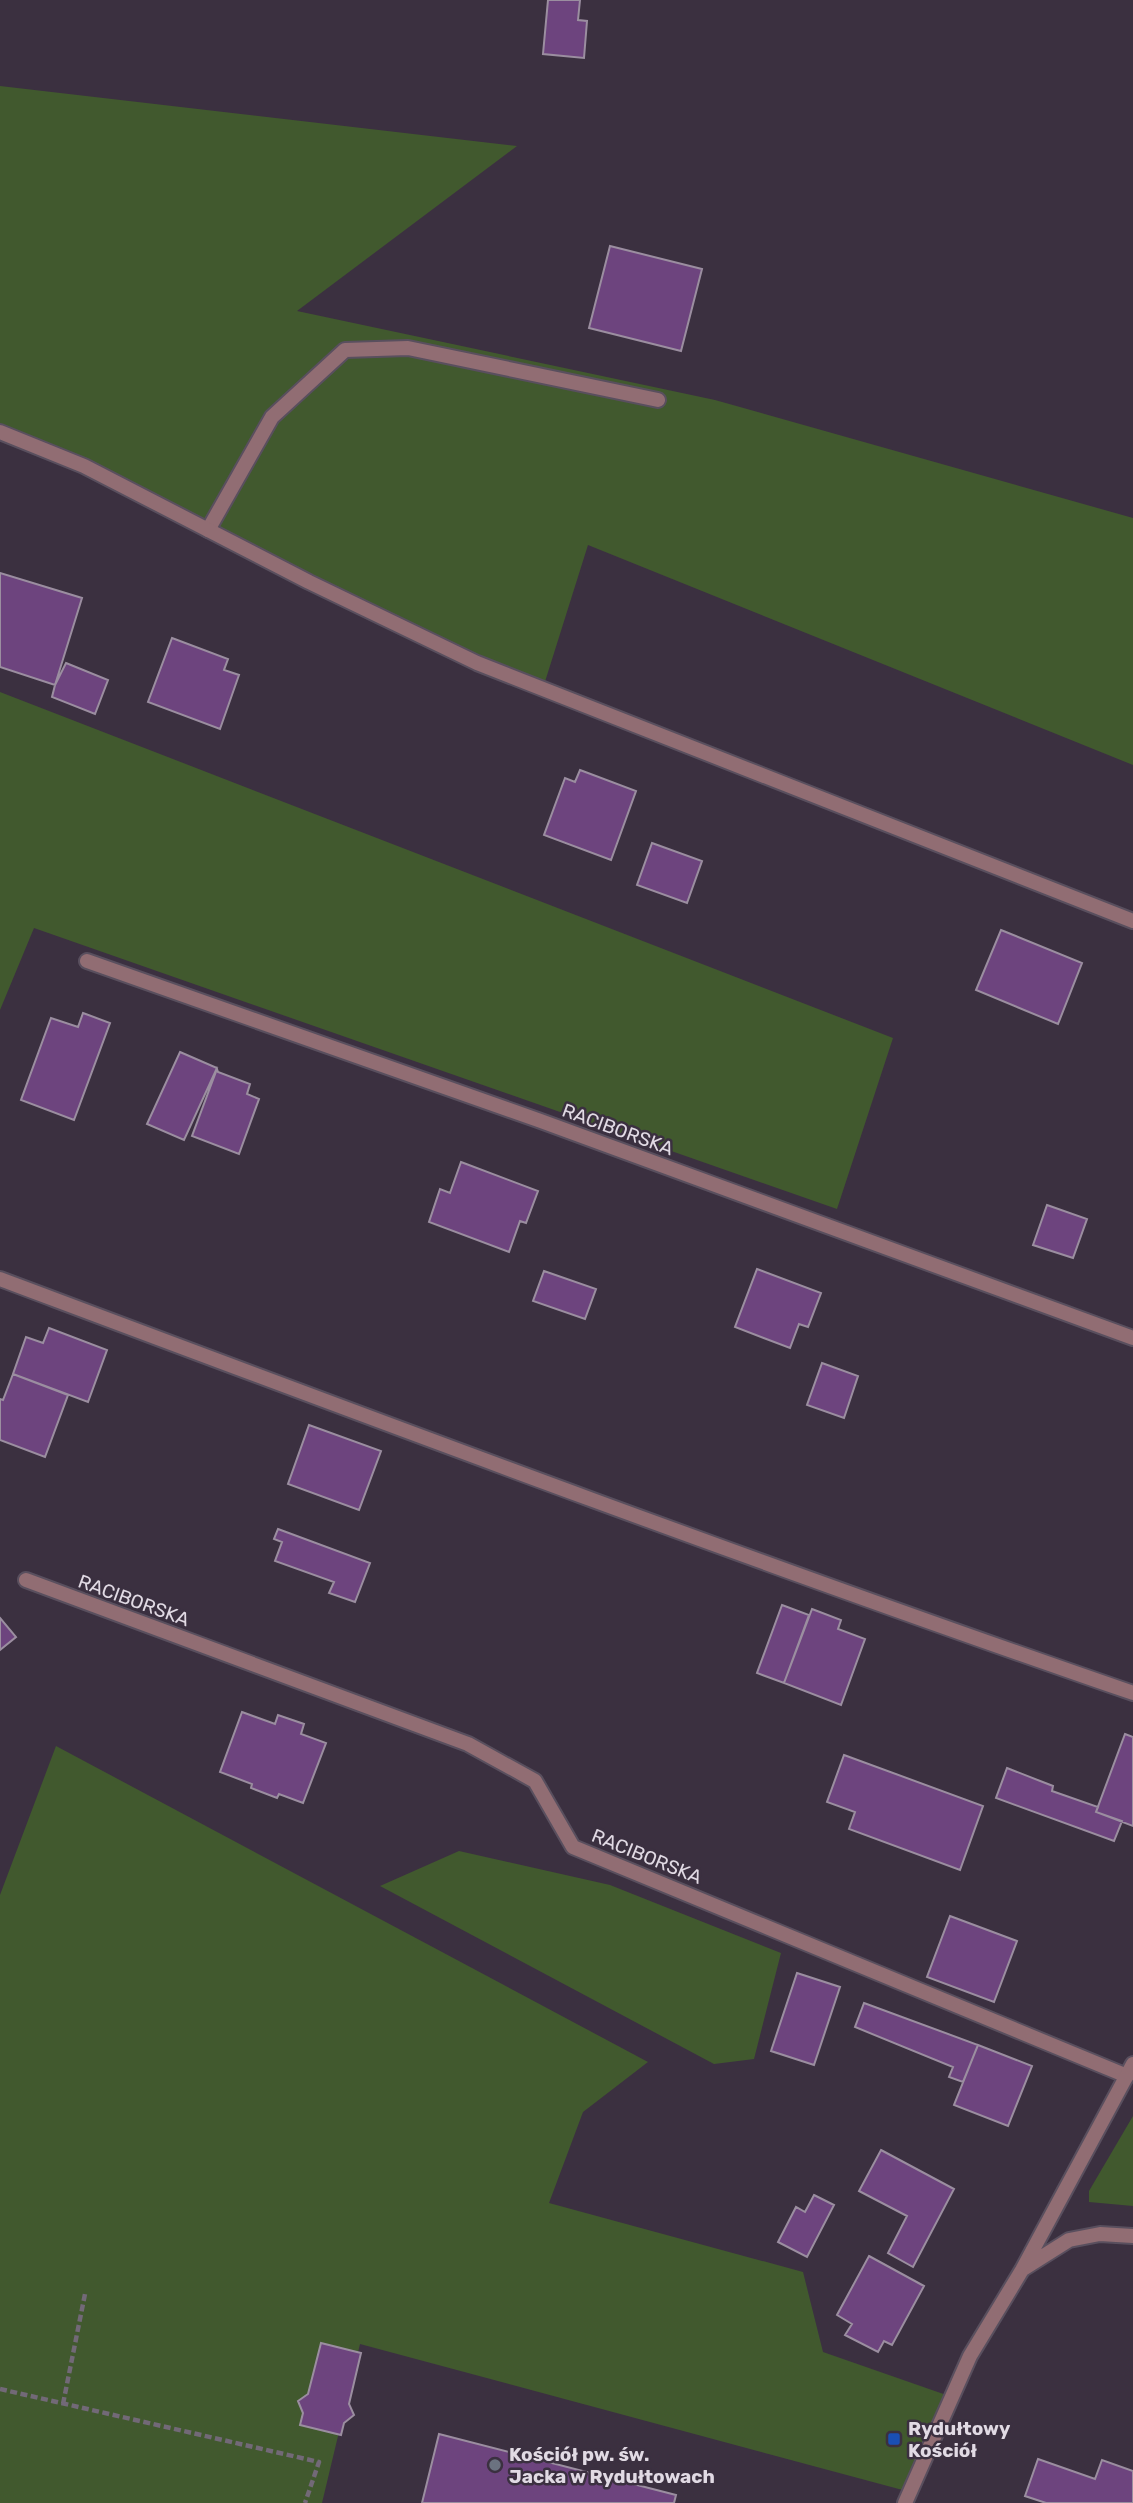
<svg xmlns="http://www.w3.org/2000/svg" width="1133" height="2503" font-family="Rubik,sans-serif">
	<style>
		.green { fill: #41592e }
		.building { fill: #6d447e; stroke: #9b8ea0; stroke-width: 2 }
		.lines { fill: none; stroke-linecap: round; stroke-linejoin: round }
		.lane-casing { stroke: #594f5e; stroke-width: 18 }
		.street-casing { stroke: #594f5e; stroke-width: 18 }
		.path { stroke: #726977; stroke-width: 4.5; stroke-dasharray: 7 3.5; stroke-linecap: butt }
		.lane { stroke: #916d73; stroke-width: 14 }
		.street { stroke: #916d73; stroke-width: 14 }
		.transit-dot { fill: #1a4fb4; stroke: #3b3040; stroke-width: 2.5 }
		.worship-dot { fill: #6b7280; stroke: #3b3040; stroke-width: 2.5 }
		.labels { text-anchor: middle; stroke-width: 5; stroke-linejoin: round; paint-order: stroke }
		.street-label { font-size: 19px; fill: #e1dae4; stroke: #3b3040 }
		.poi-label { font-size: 19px; font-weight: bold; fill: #e1dae4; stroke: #3b3040; text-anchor: start }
	</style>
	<rect width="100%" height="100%" fill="#3b3040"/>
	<path class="green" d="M 0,86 L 517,146 L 297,311 L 715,400 L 1133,518 L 1133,765 L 588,545 L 543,688 L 123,486 L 0,436 Z
		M 0,692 L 893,1038 L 837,1209 L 34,928 L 0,1010 Z
		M 56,1746 L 648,2062 L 583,2112 L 549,2203 L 803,2272 L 823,2352 L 952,2397 L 910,2492 L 360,2344 L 322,2503 L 0,2503 L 0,1895 Z
		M 459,1851 L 610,1885 L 781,1953 L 754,2059 L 714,2064 L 380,1886 Z
		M 1133,2116 L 1133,2206 L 1089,2202 L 1089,2191 Z"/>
	<path class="building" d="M 548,0 L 580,0 L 578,20 L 587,21 L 584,58 L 543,54 Z
		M 610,246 L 702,269 L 681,351 L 589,328 Z
		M 0,573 L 82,598 L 55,685 L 0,667 Z
		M 172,638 L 228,659 L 224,670 L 239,675 L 220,729 L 148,702 Z
		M 66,663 L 108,680 L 95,714 L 52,697 L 55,685 Z
		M 580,770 L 636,791 L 611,860 L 544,835 L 565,778 L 575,782 Z
		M 652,843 L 702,861 L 687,903 L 637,885 Z
		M 1001,930 L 1082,963 L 1058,1024 L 976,990 Z
		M 83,1013 L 110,1023 L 74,1120 L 21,1100 L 51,1018 L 78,1027 Z
		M 180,1052 L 217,1068 L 184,1140 L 147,1124 Z
		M 217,1069 L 218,1072 L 250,1084 L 247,1094 L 259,1099 L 239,1154 L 192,1136 Z
		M 461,1162 L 538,1191 L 526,1223 L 520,1221 L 509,1252 L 429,1222 L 440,1189 L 450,1193 Z
		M 1047,1205 L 1087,1219 L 1073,1258 L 1033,1245 Z
		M 757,1269 L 821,1293 L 808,1327 L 799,1324 L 790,1348 L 735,1327 Z
		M 544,1271 L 596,1289 L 585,1319 L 533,1301 Z
		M 49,1328 L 107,1350 L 88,1402 L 13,1374 L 26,1337 L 43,1343 Z
		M 822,1363 L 858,1376 L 844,1418 L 807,1405 Z
		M 13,1374 L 68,1395 L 45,1457 L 0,1440 L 0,1399 L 3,1400 Z
		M 309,1425 L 381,1451 L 359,1510 L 288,1484 Z
		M 278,1529 L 370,1563 L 355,1602 L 329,1593 L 334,1582 L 275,1561 L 282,1542 L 274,1539 Z
		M 782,1605 L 809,1615 L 784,1683 L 757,1673 Z
		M 812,1609 L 841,1620 L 838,1629 L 865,1639 L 841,1705 L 784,1683 Z
		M 0,1618 L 16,1637 L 0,1650 Z
		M 242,1712 L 275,1724 L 278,1715 L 304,1724 L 301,1734 L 326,1743 L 303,1803 L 279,1794 L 277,1798 L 251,1788 L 252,1784 L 220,1772 Z
		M 1125,1734 L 1133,1737 L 1133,1826 L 1096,1812 Z
		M 844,1755 L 983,1806 L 960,1870 L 849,1829 L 855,1812 L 827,1802 Z
		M 1007,1768 L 1053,1786 L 1052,1791 L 1098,1807 L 1096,1812 L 1122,1821 L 1114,1841 L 996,1798 Z
		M 950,1916 L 1017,1941 L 994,2002 L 927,1977 Z
		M 797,1973 L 840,1987 L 814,2065 L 771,2051 Z
		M 864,2003 L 978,2045 L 963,2082 L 949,2077 L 953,2067 L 855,2027 Z
		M 978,2045 L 1032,2066 L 1008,2126 L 954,2105 Z
		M 881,2150 L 954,2189 L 913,2267 L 888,2253 L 907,2216 L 859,2191 Z
		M 814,2195 L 834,2205 L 807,2257 L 778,2242 L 796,2207 L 805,2212 Z
		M 869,2256 L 924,2286 L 892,2345 L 884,2341 L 878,2352 L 845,2335 L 852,2324 L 837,2315 Z
		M 321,2343 L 361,2353 L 349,2404 L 354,2415 L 344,2423 L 341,2435 L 300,2425 L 303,2413 L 298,2401 L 308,2394 Z
		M 439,2434 L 676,2495 L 674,2503 L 422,2503 Z
		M 1038,2459 L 1095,2479 L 1102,2460 L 1133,2471 L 1133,2503 L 1046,2503 L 1025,2496 Z"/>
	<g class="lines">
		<g class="lane-casing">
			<path id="lane" d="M 208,530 L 272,417 L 345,350 L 408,348 L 658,400
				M 87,961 L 538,1120 L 1133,1338
				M 26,1580 L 468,1744 L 535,1781 L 573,1847 L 1127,2076"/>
		</g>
		<g class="street-casing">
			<path id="street" d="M 0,432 L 84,466 L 309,582 L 477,663 L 1133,921
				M 0,1279 C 376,1420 753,1562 1133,1693
				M 1023,2269 L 1069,2240 L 1100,2234 L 1133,2236
				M 905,2503 L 970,2356 L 1022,2270 L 1133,2064"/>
		</g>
		<path class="path" d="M 0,2389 L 319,2462 L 305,2503
			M 63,2404 L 85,2294"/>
		<use href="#lane" class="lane"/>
		<use href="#street" class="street"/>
	</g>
	<rect class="transit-dot" x="887" y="2432" width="14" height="14" rx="3.5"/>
	<circle class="worship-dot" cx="495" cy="2465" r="7"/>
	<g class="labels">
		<g class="street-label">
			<text transform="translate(618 1129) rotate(20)" y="7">RACIBORSKA</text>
			<text transform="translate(134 1600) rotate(20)" y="7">RACIBORSKA</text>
			<text transform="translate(647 1856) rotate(22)" y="7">RACIBORSKA</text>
		</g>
		<g class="poi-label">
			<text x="908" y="2435">Rydułtowy<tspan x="908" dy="22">Kościół</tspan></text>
			<text x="509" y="2461">Kościół pw. św.<tspan x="509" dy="22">Jacka w Rydułtowach</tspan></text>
		</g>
	</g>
</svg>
